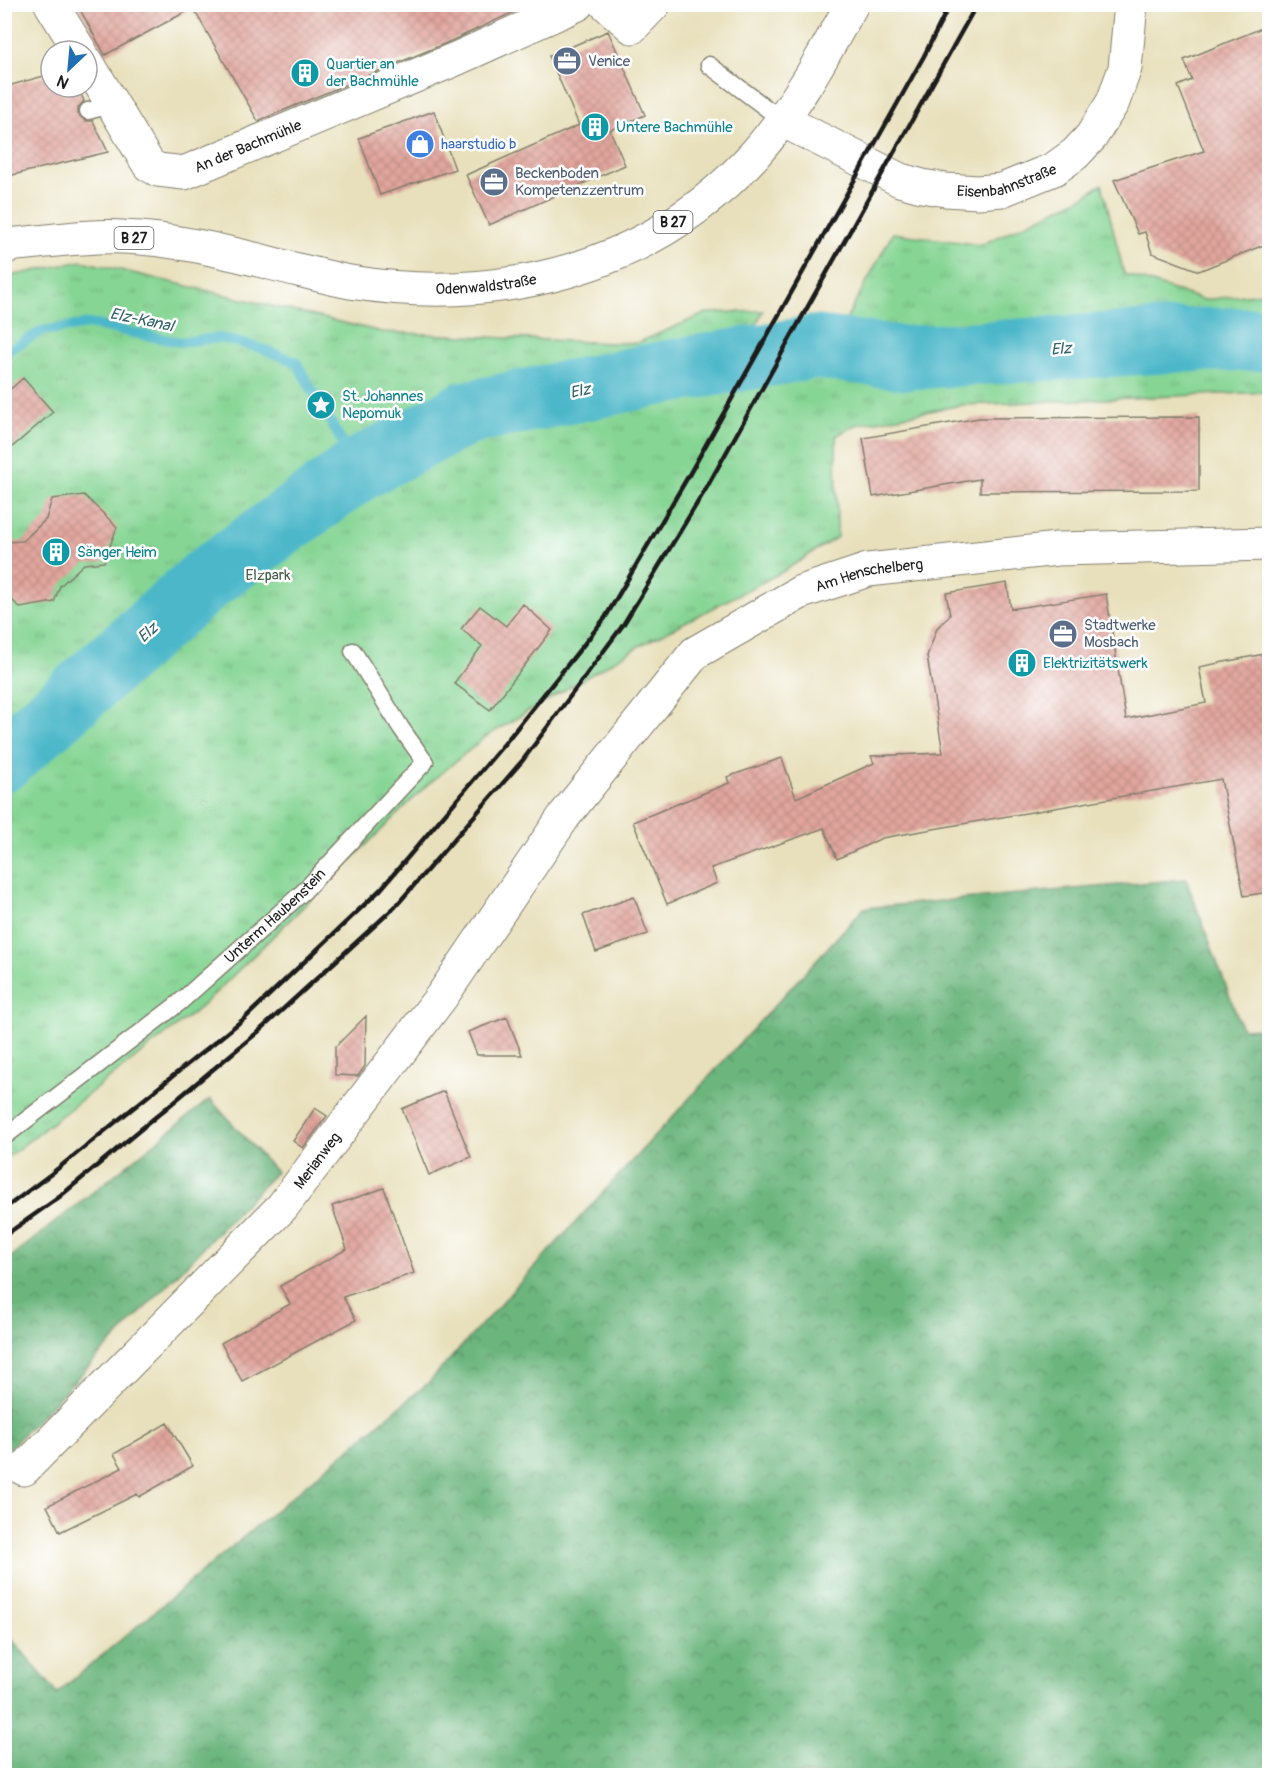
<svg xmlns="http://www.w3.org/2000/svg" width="1274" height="1780" font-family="Pangolin,sans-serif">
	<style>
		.grass { fill: url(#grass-tufts); stroke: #517858; stroke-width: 1.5 }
		.forest { fill: url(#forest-crowns); stroke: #44694d; stroke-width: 1.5 }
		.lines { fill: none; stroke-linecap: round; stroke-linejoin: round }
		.stream { stroke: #4cb7c9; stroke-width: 10 }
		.river { stroke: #4cb7c9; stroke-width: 64 }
		.building { fill: url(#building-cross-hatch) }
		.service-casing { stroke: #827e6c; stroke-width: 19 }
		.minor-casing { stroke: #827e6c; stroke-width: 35 }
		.secondary-casing { stroke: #827e6c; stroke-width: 35 }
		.primary-casing { stroke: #827e6c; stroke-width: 35 }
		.service { stroke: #fff; stroke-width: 16 }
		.minor { stroke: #fff; stroke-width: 33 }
		.secondary { stroke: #fff; stroke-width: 33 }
		.primary { stroke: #fff; stroke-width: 33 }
		.rail { stroke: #1c1c1c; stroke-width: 4.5 }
		.labels { text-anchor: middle; stroke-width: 5; stroke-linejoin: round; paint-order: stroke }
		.shield { fill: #fff; stroke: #606060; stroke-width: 1.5 }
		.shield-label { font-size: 14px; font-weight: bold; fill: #1c1c1c }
		.service-label { font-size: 15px; fill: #4e5e75; stroke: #fff; text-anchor: start }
		.culture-label { font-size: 15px; fill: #0d838f; stroke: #fff; text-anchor: start }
		.shop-label { font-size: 15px; fill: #366cbe; stroke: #fff; text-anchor: start }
		.street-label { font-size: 15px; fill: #1c1c1c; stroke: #fff }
		.park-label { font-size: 15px; fill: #415d46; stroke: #fff }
		.water-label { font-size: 16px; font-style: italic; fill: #32626a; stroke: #fff }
	</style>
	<defs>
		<pattern id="grass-tufts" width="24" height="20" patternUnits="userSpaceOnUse" patternTransform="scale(1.5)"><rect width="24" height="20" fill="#86d594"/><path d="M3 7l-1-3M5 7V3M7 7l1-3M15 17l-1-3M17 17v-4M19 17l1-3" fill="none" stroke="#73b67f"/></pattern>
		<pattern id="forest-crowns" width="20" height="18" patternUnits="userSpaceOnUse" patternTransform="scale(1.5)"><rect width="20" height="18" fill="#6cb67e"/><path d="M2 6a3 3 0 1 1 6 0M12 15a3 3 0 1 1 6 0" fill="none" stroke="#589366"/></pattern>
		<pattern id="building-cross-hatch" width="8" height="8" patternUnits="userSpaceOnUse" patternTransform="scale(1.5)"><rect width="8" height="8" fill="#e1a69d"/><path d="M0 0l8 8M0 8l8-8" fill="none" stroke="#c08e87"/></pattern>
	</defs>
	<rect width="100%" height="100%" fill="#fff"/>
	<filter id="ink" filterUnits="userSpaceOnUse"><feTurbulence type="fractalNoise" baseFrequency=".0167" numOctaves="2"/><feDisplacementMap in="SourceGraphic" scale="12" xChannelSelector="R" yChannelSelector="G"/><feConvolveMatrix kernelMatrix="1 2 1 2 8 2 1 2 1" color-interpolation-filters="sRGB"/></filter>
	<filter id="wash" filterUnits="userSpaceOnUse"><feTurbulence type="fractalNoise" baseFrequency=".008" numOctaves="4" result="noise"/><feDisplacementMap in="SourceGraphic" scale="24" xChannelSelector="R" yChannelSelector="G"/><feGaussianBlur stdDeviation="1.35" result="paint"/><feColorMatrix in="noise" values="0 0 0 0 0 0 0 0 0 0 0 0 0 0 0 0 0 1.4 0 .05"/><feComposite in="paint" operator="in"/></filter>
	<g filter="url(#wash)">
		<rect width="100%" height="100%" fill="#e8e0bc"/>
		<path class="grass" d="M 1102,184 L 1124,274 L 1204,300 L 1269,292 L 1269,392 L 962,405 L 855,425 L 836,436 L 837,537 L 782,572 L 639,646 L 485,737 L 426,786 L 201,1007 L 5,1159 L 5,277 L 82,261 L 382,332 L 609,343 L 637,343 L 707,313 L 763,311 L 747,341 L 835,340 L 893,233 L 981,245 L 1083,197 Z"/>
		<path class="forest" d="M 1186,879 L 1242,1029 L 1269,1028 L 1269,1775 L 5,1775 L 5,1631 L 57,1693 L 429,1382 L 864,908 Z
			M 210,1099 L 276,1172 L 5,1453 L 5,1262 Z"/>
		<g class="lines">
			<path class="stream" d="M 4,353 L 42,331 L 89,324 L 180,342 L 220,338 L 260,348 L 296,362 L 358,470"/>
			<path class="river" d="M 4,759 L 208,578 L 358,470 L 466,413 L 662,373 L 814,347 L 904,358 L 1186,340 L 1270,339"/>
		</g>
		<g id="blocks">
			<path class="building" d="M 77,4 L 531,4 L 451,41 L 258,121 L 193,8 L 105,55 Z
				M 1269,25 L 1269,243 L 1199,271 L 1152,253 L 1145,232 L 1138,234 L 1114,180 L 1204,151 L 1178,86 L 1192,80 L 1184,60 Z
				M 608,31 L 645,115 L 610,130 L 625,165 L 489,225 L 466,175 L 579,125 L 549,56 Z
				M 51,74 L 51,87 L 78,87 L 84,101 L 78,108 L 78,114 L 85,121 L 93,121 L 108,152 L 4,177 L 4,87 Z
				M 434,111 L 455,169 L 380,195 L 359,138 Z
				M 23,378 L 53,412 L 4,454 L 4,395 Z
				M 1199,417 L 1199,491 L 980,492 L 980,479 L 873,497 L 863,438 L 979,418 Z
				M 84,495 L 117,527 L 104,562 L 84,564 L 60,586 L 54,602 L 20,608 L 4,592 L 4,542 L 23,541 L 46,519 L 52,499 Z
				M 1007,583 L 1011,609 L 1106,594 L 1126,719 L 1206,703 L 1199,667 L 1269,653 L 1269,892 L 1244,896 L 1221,779 L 882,838 L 837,859 L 824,828 L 711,868 L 717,883 L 667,904 L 633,822 L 729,783 L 727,777 L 782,758 L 796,798 L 874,763 L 871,756 L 943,753 L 927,656 L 937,628 L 950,615 L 946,593 Z
				M 523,604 L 552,630 L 490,710 L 454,683 L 482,646 L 461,629 L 480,606 L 506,626 Z
				M 634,897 L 648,934 L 596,952 L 583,915 Z
				M 366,1016 L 365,1066 L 358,1076 L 335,1075 L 335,1047 Z
				M 507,1017 L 522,1055 L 477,1055 L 468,1032 Z
				M 444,1091 L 471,1157 L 429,1175 L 402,1109 Z
				M 315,1108 L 327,1116 L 303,1148 L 293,1141 Z
				M 384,1188 L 414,1273 L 343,1297 L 356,1320 L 242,1381 L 221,1343 L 290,1304 L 280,1286 L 347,1249 L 332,1206 Z
				M 167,1423 L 193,1466 L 139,1497 L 137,1494 L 60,1532 L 47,1506 L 122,1468 L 114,1454 Z"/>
		</g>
	</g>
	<g filter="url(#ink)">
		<use href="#blocks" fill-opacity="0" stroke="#827e6c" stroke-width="1.5"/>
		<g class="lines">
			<g class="service-casing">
				<g id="service">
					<path d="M 709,65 L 782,120"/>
					<path d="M 88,111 L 114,104"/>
					<path id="s1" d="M 4,1137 L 179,1003 L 303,892 L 425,762 L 401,728 L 353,651"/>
				</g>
			</g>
			<g class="minor-casing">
				<g id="minor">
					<path d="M 51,4 L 80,51"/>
					<path d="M 606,4 L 632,27 L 654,4"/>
					<path id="s2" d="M 87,62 L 149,165 L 158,170 L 184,173 L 458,58 L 578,4"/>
					<path id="s3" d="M 24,1469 L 282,1207 L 442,996 L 565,815 L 695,653 L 801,592 L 868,570 L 1057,549 L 1270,544"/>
				</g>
			</g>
			<g class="secondary-casing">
				<g id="secondary">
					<path id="s4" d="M 782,120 L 900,180 L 922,186 L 946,190 L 978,192 L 1002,190 L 1054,169 L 1075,154 L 1091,137 L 1113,102 L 1125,68 L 1131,4"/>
				</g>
			</g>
			<g class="primary-casing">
				<g id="primary">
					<path id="s5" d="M 4,247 L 17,244 C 51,241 90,235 123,237 C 182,239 241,256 298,270 C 315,274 333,279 350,282 C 499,306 651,270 755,154 C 794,110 823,56 852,4"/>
				</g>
			</g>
			<use href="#service" class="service"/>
			<use href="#minor" class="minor"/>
			<use href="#secondary" class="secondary"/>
			<use href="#primary" class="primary"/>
			<path class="rail" d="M 4,1209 L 51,1174 L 245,1018 L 381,889 L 505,743 L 605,618 L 689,475 L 924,56 L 950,4
				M 4,1236 L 58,1198 L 258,1032 L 395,907 L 523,760 L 623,625 L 707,487 L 977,4"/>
		</g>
	</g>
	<defs>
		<g id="office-disc" transform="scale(1.5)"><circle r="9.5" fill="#5c6f8a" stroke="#fff"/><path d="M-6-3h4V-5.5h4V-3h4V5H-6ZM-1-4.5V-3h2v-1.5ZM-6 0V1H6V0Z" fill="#fff"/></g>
		<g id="building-disc" transform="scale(1.5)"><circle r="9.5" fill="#0f9aa8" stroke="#fff"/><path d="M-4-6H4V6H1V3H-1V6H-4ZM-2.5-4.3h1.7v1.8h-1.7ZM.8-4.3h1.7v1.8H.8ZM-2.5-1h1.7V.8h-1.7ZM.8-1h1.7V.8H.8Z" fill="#fff"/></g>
		<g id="shop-disc" transform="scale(1.5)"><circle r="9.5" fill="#3f7fe0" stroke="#fff"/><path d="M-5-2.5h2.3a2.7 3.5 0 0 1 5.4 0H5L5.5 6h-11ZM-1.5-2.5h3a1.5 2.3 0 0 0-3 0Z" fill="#fff"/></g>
		<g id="sight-disc" transform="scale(1.5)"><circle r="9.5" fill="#0f9aa8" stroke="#fff"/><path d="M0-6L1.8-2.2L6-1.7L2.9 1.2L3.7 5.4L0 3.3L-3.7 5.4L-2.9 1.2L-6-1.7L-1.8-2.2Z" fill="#fff"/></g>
	</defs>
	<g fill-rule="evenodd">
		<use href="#office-disc" x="567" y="61"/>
		<use href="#building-disc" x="305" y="73"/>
		<use href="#building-disc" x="595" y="127"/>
		<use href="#shop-disc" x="420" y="144"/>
		<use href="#office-disc" x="494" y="182"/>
		<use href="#sight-disc" x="321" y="405"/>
		<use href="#building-disc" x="56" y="552"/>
		<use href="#office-disc" x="1063" y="634"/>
		<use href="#building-disc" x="1022" y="663"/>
	</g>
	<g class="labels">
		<g class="shield">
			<rect x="653.5" y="211" width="39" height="22" rx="4.5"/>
			<rect x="114.5" y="227" width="39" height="22" rx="4.5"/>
		</g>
		<g class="shield-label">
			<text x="673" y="227">B 27</text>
			<text x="134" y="243">B 27</text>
		</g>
		<g class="service-label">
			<text x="588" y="66">Venice</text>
			<text x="515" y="178">Beckenboden<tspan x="515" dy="17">Kompetenzzentrum</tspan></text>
			<text x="1084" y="630">Stadtwerke<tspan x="1084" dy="17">Mosbach</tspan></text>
		</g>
		<g class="culture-label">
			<text x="326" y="69">Quartier an<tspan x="326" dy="17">der Bachmühle</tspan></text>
			<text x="616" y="132">Untere Bachmühle</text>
			<text x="342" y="401">St. Johannes<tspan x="342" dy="17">Nepomuk</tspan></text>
			<text x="77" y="557">Sänger Heim</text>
			<text x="1043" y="668">Elektrizitätswerk</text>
		</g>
		<g class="shop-label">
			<text x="441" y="149">haarstudio b</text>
		</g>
		<g class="street-label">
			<text dy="5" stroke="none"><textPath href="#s2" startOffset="226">An der Bachmühle</textPath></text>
			<text dy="5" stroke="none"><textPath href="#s4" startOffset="242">Eisenbahnstraße</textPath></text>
			<text dy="5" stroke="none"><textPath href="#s5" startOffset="488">Odenwaldstraße</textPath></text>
			<text dy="5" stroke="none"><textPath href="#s3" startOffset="1252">Am Henschelberg</textPath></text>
			<text dy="5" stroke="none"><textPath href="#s1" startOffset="350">Unterm Haubenstein</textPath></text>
			<text dy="5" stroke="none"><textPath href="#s3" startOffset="426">Merianweg</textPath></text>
		</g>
		<g class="park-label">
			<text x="268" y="580">Elzpark</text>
		</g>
		<g class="water-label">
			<text transform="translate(142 319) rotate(12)" y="6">Elz-Kanal</text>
			<text transform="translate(1061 348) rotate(-4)" y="6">Elz</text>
			<text transform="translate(580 390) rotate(-12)" y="6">Elz</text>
			<text transform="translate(147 632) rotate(-42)" y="6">Elz</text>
		</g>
	</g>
	<rect width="1274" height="1780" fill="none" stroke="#fff" stroke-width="24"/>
	<g transform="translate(69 69) rotate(206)"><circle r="28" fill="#ffffff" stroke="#a4a4a4" stroke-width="1.5"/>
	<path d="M0-4.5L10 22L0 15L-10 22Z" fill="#1f6fb2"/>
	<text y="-9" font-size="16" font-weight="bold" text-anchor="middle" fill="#1c1c1c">N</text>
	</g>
</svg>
